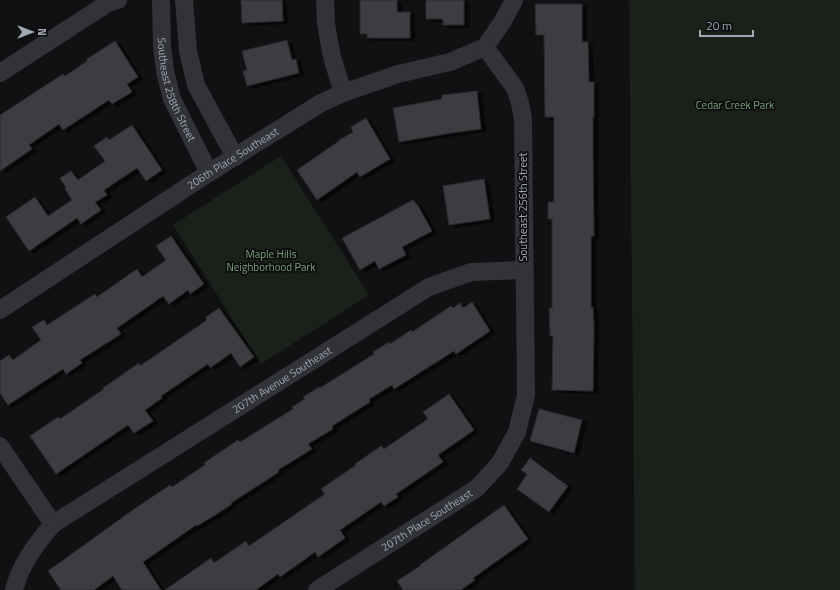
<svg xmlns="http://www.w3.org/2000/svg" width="840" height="590" font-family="'Titillium Web',sans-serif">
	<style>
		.green { fill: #19211a }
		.building { fill: #3a3c41; stroke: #2b2b2f; filter: url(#shadow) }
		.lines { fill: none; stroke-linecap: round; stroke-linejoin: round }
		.minor { stroke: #323338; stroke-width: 18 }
		.labels { text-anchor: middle; stroke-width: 3.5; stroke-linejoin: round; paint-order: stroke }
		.street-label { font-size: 11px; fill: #a1a7b5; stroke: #0c0c0e }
		.park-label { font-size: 11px; fill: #76a278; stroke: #0c0c0e }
	</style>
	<defs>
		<filter id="shadow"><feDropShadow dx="4.5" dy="2.5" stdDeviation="0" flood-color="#0009"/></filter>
	</defs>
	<rect width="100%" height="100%" fill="#111113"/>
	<path class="green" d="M 629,0 L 840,0 L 840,590 L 635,590 Z
		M 281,156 L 369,295 L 261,364 L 173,225 Z"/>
	<path class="building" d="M 241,0 L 282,0 L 283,21 L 242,23 Z
		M 360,0 L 397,0 L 397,12 L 410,12 L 410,38 L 367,38 L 367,34 L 360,34 Z
		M 426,0 L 464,0 L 464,25 L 443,25 L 443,19 L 426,19 Z
		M 535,4 L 582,4 L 582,42 L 588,42 L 589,82 L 594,82 L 594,117 L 593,117 L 593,156 L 594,236 L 591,236 L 591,307 L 593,307 L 594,329 L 593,391 L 552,390 L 553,336 L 550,336 L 549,308 L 552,308 L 552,219 L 548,219 L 548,202 L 554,202 L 554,117 L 545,117 L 544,35 L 536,35 Z
		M 287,40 L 292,60 L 296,59 L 299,73 L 247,86 L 243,71 L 247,70 L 242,51 Z
		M 115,41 L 138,77 L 127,84 L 132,92 L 112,104 L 109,100 L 63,130 L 59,124 L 29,145 L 32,149 L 0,171 L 0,115 L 63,74 L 65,76 L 87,61 L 87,59 Z
		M 477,91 L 481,129 L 451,133 L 399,142 L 393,108 L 442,99 L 442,95 Z
		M 366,118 L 390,159 L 360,177 L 357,172 L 317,200 L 297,170 L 339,141 L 339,140 L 353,132 L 351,127 Z
		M 132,125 L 162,170 L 146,181 L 137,168 L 104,190 L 107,195 L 95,202 L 101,210 L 81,224 L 77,218 L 29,251 L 6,217 L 35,197 L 48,216 L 72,200 L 65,189 L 66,188 L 60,178 L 71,171 L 78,180 L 105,161 L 94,146 L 107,137 L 109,140 Z
		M 484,179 L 490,219 L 449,225 L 443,186 Z
		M 413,200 L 416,204 L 417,204 L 432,231 L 402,247 L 406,255 L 379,269 L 375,261 L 360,270 L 342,238 Z
		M 171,236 L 204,284 L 190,294 L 188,290 L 169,304 L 163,296 L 117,328 L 121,334 L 80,360 L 82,363 L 66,374 L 63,369 L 8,405 L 0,393 L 0,361 L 9,355 L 13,360 L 41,340 L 32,327 L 44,320 L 47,325 L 95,294 L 97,297 L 137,269 L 142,277 L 166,260 L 156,246 Z
		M 472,302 L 490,331 L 456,354 L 454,351 L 394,389 L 392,385 L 369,399 L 370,402 L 332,426 L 333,429 L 308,444 L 312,449 L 278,470 L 279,472 L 231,503 L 232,504 L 217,514 L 197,526 L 196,525 L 143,562 L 161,590 L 122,590 L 113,576 L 94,590 L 61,590 L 48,571 L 137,507 L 170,485 L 172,487 L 205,465 L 204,463 L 238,440 L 240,442 L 293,409 L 292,407 L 305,399 L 303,397 L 319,387 L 320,388 L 374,354 L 373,352 L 389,342 L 390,344 L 411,330 L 412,332 L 451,306 L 453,308 L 460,303 L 463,308 Z
		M 219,308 L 254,357 L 240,367 L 231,353 L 210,368 L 208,364 L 161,396 L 162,398 L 145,410 L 153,421 L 134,433 L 128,425 L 56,474 L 30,436 L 58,417 L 60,419 L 104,389 L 103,388 L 139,363 L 140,366 L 207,320 L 206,317 Z
		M 449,394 L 474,430 L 438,455 L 443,462 L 396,494 L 398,497 L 384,506 L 381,502 L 340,530 L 345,538 L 318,557 L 315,552 L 280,577 L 278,574 L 256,590 L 165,590 L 211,558 L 214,563 L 246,541 L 249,546 L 325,494 L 321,489 L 356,465 L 355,464 L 381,446 L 384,449 L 428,419 L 423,412 Z
		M 539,409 L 582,420 L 574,453 L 530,441 Z
		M 530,458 L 568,486 L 549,512 L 517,489 L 527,474 L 521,470 Z
		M 504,505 L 528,539 L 473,578 L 475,580 L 461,590 L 403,590 L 397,581 L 420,566 L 420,565 Z"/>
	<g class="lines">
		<g class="minor">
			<path id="s1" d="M 161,0 L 162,46 L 165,71 L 172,99 L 209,173"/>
			<path d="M 184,0 L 188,51 L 196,85 L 235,157"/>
			<path d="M 325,0 L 326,24 L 332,57 L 343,93"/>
			<path d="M 485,47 L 503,21 L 514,0"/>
			<path d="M 0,73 L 108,3 L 118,0"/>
			<path id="s2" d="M 0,310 L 207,174 L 321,103 L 343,93 L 398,74 L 450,62 L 485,47"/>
			<path d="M 0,446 L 53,524"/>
			<path id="s3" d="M 14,590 C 20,565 36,544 53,524 L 429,287 L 471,272 L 524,270"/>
			<path id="s4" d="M 317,590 L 477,488 L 500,463 L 517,432 L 526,395 L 523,119 L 520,103 L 515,88 L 485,47"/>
		</g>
	</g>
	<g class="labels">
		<g class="street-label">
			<text dy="4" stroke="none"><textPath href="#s1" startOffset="92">Southeast 258th Street</textPath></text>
			<text dy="4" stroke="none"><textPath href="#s2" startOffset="278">206th Place Southeast</textPath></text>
			<text transform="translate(523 207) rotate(-90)" y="4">Southeast 256th Street</text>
			<text dy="4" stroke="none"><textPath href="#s3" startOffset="348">207th Avenue Southeast</textPath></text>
			<text dy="4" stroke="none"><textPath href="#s4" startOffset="130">207th Place Southeast</textPath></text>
		</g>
		<g class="park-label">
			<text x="735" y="109">Cedar Creek Park</text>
			<text x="271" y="258">Maple Hills<tspan x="271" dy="13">Neighborhood Park</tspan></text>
		</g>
	</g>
	<g transform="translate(32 32) rotate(90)" stroke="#0c0c0e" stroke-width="3" paint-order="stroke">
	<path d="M0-3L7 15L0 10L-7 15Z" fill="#a1a7b5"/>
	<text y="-6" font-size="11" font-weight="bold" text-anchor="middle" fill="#a1a7b5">N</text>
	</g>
	<path d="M700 30v6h53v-6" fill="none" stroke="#a1a7b5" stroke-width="2"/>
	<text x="706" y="30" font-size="12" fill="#a1a7b5" stroke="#0c0c0e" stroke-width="3" paint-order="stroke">20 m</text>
</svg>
